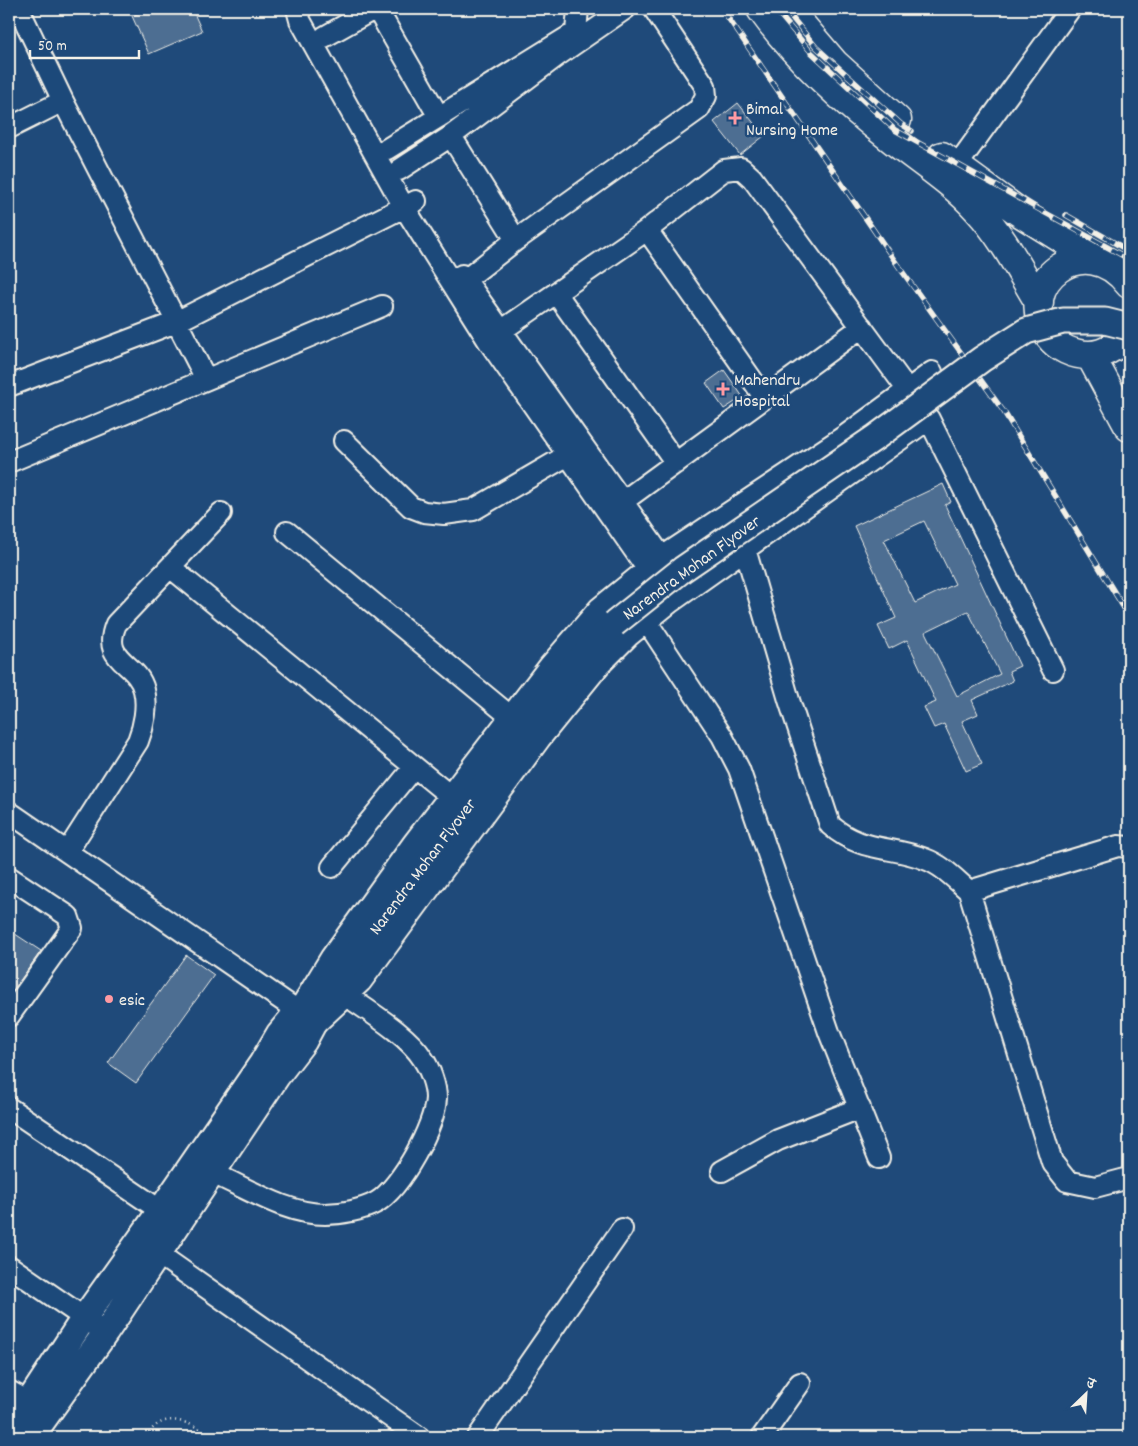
<svg xmlns="http://www.w3.org/2000/svg" width="1138" height="1446" font-family="Dekko,'Playpen Sans Deva',sans-serif">
	<style>
		.building { fill: #4d6e92; stroke: #f4f1e8; fill-rule: evenodd }
		.lines { fill: none; stroke-linecap: round; stroke-linejoin: round }
		.minor-casing { stroke: #f4f1e8; stroke-width: 24 }
		.major-casing { stroke: #f4f1e8; stroke-width: 29 }
		.highway-casing { stroke: #f4f1e8; stroke-width: 31 }
		.path { stroke: #f4f1e8; stroke-width: 2.5; stroke-dasharray: 1 4; stroke-linecap: butt }
		.minor { stroke: #1f4a7a; stroke-width: 20 }
		.major { stroke: #1f4a7a; stroke-width: 25 }
		.highway { stroke: #1f4a7a; stroke-width: 28 }
		.rail-casing { stroke: #f4f1e8; stroke-width: 5.5 }
		.rail { stroke: #1f4a7a; stroke-width: 4; stroke-dasharray: 11; stroke-linecap: butt }
		.major-bridge-casing { stroke: #f4f1e8; stroke-width: 29; stroke-linecap: butt }
		.major-bridge { stroke: #1f4a7a; stroke-width: 25 }
		.poi-dot { fill: #ff9aa2; stroke: #1f4a7a; stroke-width: 2 }
		.labels { text-anchor: middle; stroke-width: 5; stroke-linejoin: round; paint-order: stroke }
		.poi-label { font-size: 18px; fill: #f4f1e8; stroke: #1f4a7a; text-anchor: start }
		.street-label { font-size: 18px; fill: #f4f1e8; stroke: #1f4a7a }
	</style>
	<rect width="100%" height="100%" fill="#1f4a7a"/>
	<filter id="ink" filterUnits="userSpaceOnUse"><feTurbulence type="fractalNoise" baseFrequency=".02" numOctaves="2"/><feDisplacementMap in="SourceGraphic" scale="10" xChannelSelector="R" yChannelSelector="G"/><feConvolveMatrix kernelMatrix="1 2 1 2 8 2 1 2 1" color-interpolation-filters="sRGB"/></filter>
	<g filter="url(#ink)">
		<path class="building" d="M 149,9 L 192,9 L 202,31 L 149,54 L 132,16 Z
			M 738,103 L 764,136 L 740,155 L 714,122 Z
			M 724,370 L 743,397 L 724,409 L 706,383 Z
			M 943,484 L 951,502 L 945,505 L 1020,666 L 1009,671 L 1013,681 L 972,700 L 978,714 L 962,721 L 982,764 L 966,771 L 944,724 L 934,728 L 924,707 L 936,702 L 907,640 L 889,649 L 878,626 L 896,618 L 854,526 ZM 924,521 L 955,584 L 915,603 L 884,540 ZM 968,611 L 1000,674 L 957,696 L 925,632 Z
			M 9,930 L 41,951 L 12,992 L 9,989 Z
			M 186,955 L 214,975 L 136,1083 L 108,1063 Z"/>
		<g class="lines">
			<g class="minor-casing">
				<path id="minor" d="M 19,9 L 63,101 L 206,379
					M 297,9 L 300,20 L 404,207 L 489,342 L 655,580
					M 377,9 L 439,117
					M 324,37 L 374,9
					M 9,128 L 63,101
					M 387,149 L 576,32 L 578,9
					M 956,167 L 1070,9
					M 399,170 L 451,136
					M 647,230 L 765,398
					M 516,240 L 451,136 L 557,56 L 625,9
					M 462,275 L 669,567
					M 465,280 L 516,240 L 699,109 L 706,96 L 705,86 L 654,9
					M 556,293 L 676,463
					M 501,331 L 647,230 L 724,170 L 741,168 L 752,178 L 929,419 L 1053,670
					M 9,386 L 176,322 L 416,201
					M 344,441 L 411,507 L 424,512 L 444,514 L 473,510 L 568,455
					M 9,462 L 382,306
					M 622,502 L 862,327
					M 287,532 L 510,716
					M 745,549 L 789,700 L 830,825 C 862,853 890,845 925,859 C 942,865 955,879 969,891
					M 170,567 L 449,795
					M 647,622 L 722,736 L 739,769 L 829,1032 L 879,1158
					M 9,812 L 298,1011 L 331,957 L 413,843 L 549,666 L 599,608 L 662,557 L 846,435 L 932,372
					M 1129,847 L 1118,846 L 969,891 L 1052,1162 L 1067,1181 L 1095,1187 L 1129,1178
					M 67,852 L 138,741 C 144,726 148,706 144,690 C 137,661 100,662 116,624 L 221,513
					M 332,867 L 414,767
					M 9,877 L 68,916 L 72,928 L 9,1016
					M 317,1023 L 361,982 L 540,739 L 600,665 L 629,636 L 671,602 L 929,419
					M 9,1108 L 173,1219
					M 722,1171 L 778,1140 L 860,1108
					M 212,1173 C 247,1188 286,1214 325,1214 C 341,1214 363,1210 377,1202 C 401,1187 435,1126 436,1098 C 436,1086 430,1069 423,1059 C 408,1035 371,1013 347,996
					M 157,1253 L 419,1437
					M 9,1266 L 96,1326
					M 9,1391 L 42,1409
					M 478,1437 L 622,1229
					M 762,1437 L 800,1383"/>
			</g>
			<g class="major-casing">
				<path id="major" d="M 9,1432 L 84,1318 L 161,1210 L 262,1063 L 279,1034 L 298,1011 L 328,986
					M 31,1437 L 106,1332 L 277,1076 L 304,1041 L 337,979 L 575,664 L 614,624"/>
			</g>
			<g class="highway-casing">
				<path id="highway" d="M 761,9 C 797,59 844,102 893,140 C 921,162 954,183 978,210 C 1003,237 1020,271 1039,302
					M 788,9 L 835,64 L 897,120
					M 942,156 L 1019,212 L 1094,259
					M 1129,284 C 1085,226 1011,284 1049,336 C 1058,348 1073,355 1089,355 C 1105,355 1122,344 1129,329
					M 1090,355 L 1129,427"/>
			</g>
			<path class="path" d="M 147,1437 C 162,1407 193,1424 214,1437"/>
			<use href="#minor" class="minor"/>
			<use href="#major" class="major"/>
			<use href="#highway" class="highway"/>
			<g class="rail-casing">
				<path id="rail" d="M 722,9 L 899,267 L 1004,412 L 1124,608 L 1129,620
					M 775,9 L 811,52 L 895,130 L 1129,259
					M 785,9 L 816,47 L 901,124 L 912,131
					M 1066,215 L 1129,251"/>
			</g>
			<use href="#rail" class="rail"/>
			<g class="major-bridge-casing">
				<path id="major-bridge" d="M 614,624 L 683,569 L 876,437 L 982,359 L 1026,331 L 1063,321 L 1105,321 L 1129,327"/>
			</g>
			<use href="#major-bridge" class="major-bridge"/>
		</g>
	</g>
	<g class="poi-dot">
		<path d="M732.5 110.5h5v5h5v5h-5v5h-5v-5h-5v-5h5z"/>
		<path d="M720.5 381.5h5v5h5v5h-5v5h-5v-5h-5v-5h5z"/>
		<circle cx="109" cy="999" r="5"/>
	</g>
	<g class="labels">
		<g class="poi-label">
			<text x="746" y="114">Bimal<tspan x="746" dy="21">Nursing Home</tspan></text>
			<text x="734" y="385">Mahendru<tspan x="734" dy="21">Hospital</tspan></text>
			<text x="119" y="1005">esic</text>
		</g>
		<g class="street-label">
			<text transform="translate(691 567) rotate(-36)" y="6">Narendra Mohan Flyover</text>
			<text transform="translate(422 866) rotate(-53)" y="6">Narendra Mohan Flyover</text>
		</g>
	</g>
	<rect width="1138" height="1446" fill="none" stroke="#1f4a7a" stroke-width="30"/>
	<rect x="15" y="15" width="1108" height="1416" fill="none" stroke="#f4f1e8" stroke-width="2" filter="url(#ink)"/>
	<g transform="translate(1086 1394) rotate(25)" stroke="#1f4a7a" stroke-width="4" paint-order="stroke">
	<path d="M0-4L9 19L0 12L-9 19Z" fill="#f4f1e8"/>
	<text y="-8" font-size="14" font-weight="bold" text-anchor="middle" fill="#f4f1e8">उ</text>
	</g>
	<path d="M30 50v8h109v-8" fill="none" stroke="#f4f1e8" stroke-width="2.5"/>
	<text x="38" y="50" font-size="15" fill="#f4f1e8" stroke="#1f4a7a" stroke-width="4" paint-order="stroke">50 m</text>
</svg>
